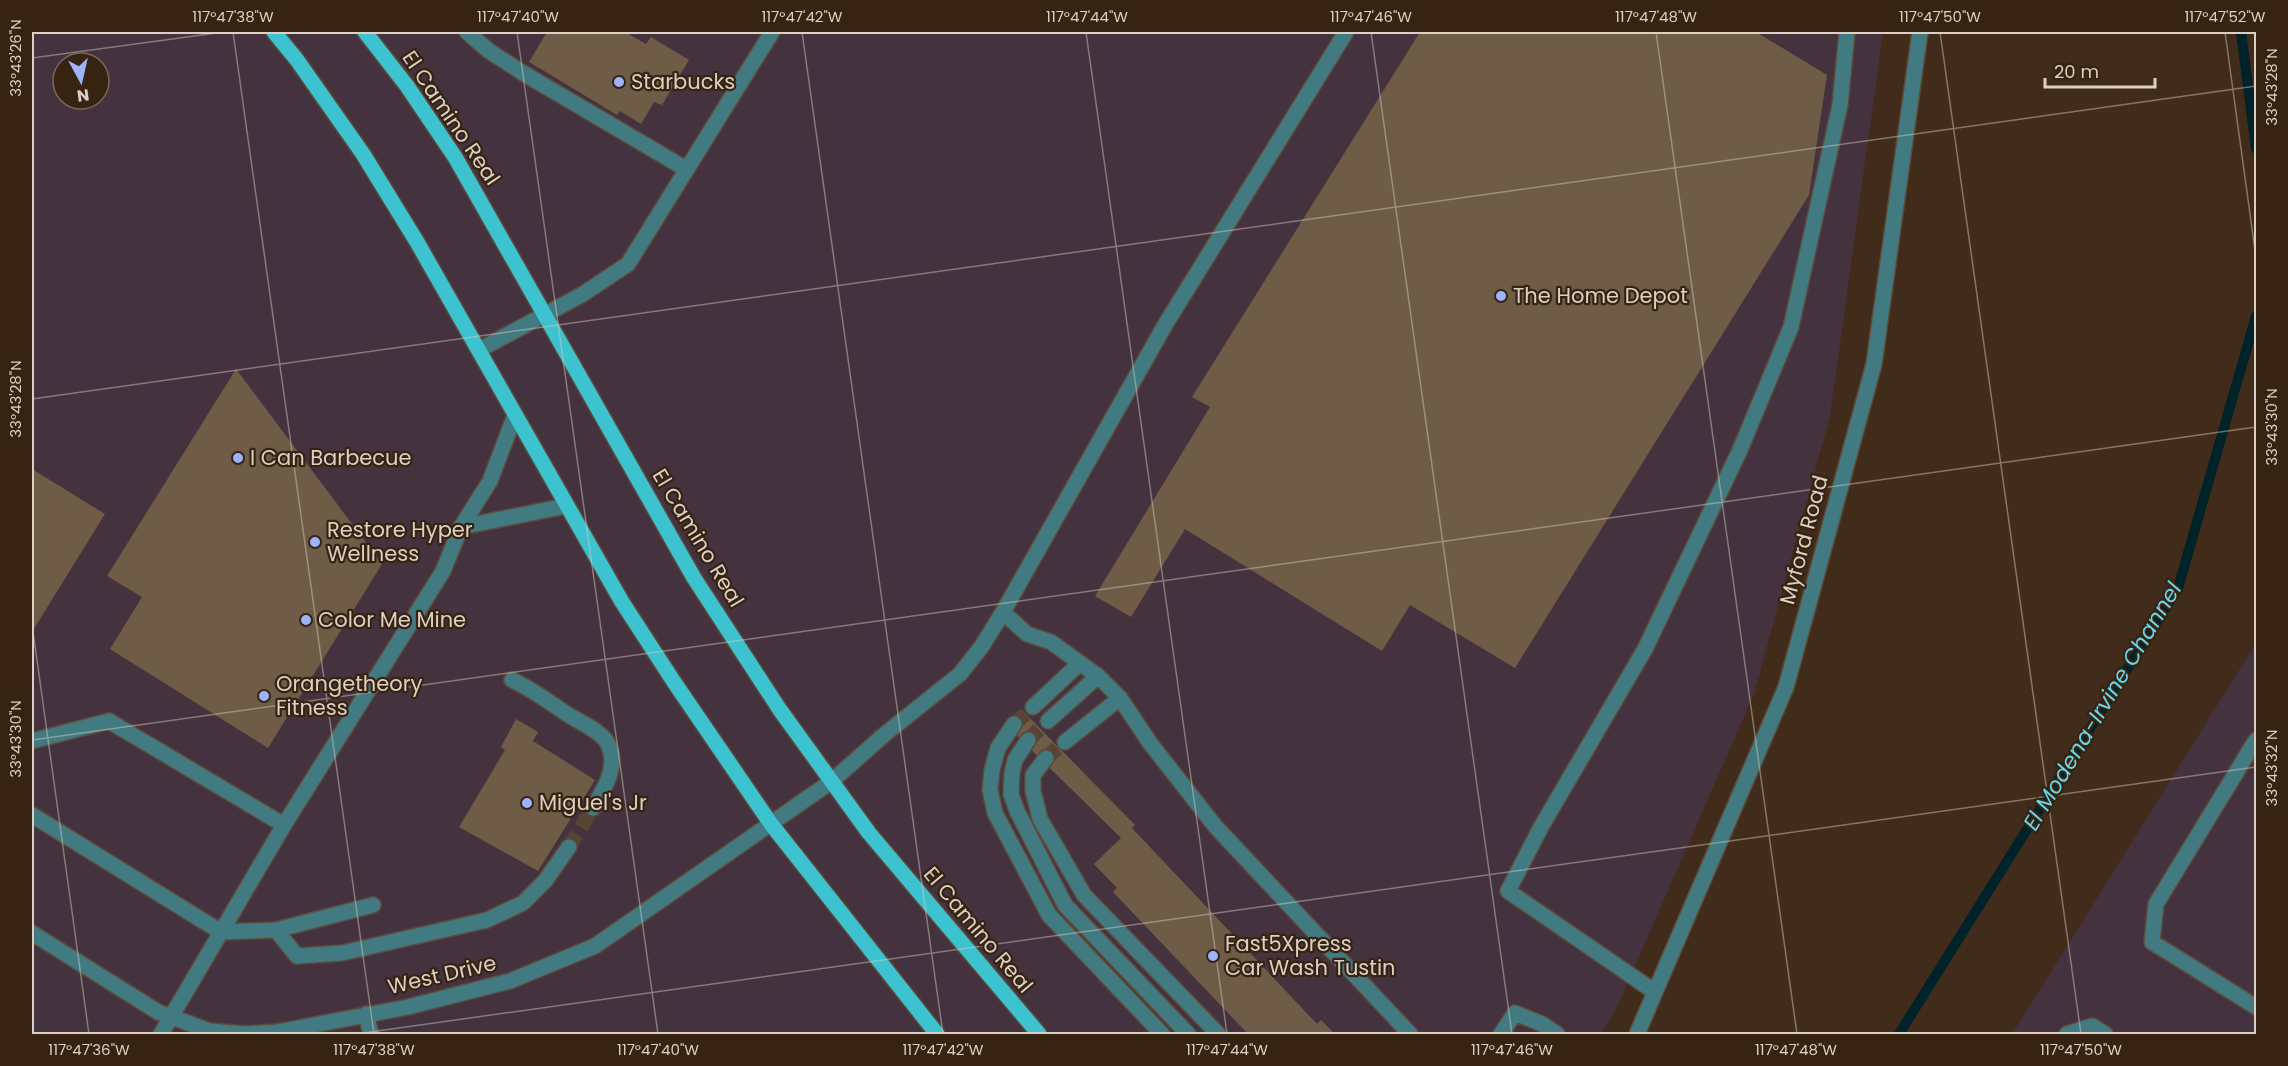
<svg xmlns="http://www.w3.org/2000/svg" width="2288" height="1066" font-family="Poppins,sans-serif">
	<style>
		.commercial { fill: #44333e; fill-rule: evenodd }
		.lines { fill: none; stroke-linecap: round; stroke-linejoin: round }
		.stream { stroke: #002229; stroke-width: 10 }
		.building { fill: #6e5c46 }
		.minor-tunnel { stroke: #584434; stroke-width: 15; stroke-dasharray: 15 8; stroke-linecap: butt }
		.minor-casing { stroke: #5d4939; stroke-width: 18 }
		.major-casing { stroke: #5d4939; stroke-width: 18 }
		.minor { stroke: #427a81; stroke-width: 15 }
		.major { stroke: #3dc2d0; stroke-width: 15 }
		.ticks { fill: none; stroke: #dccfc4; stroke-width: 1.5; stroke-opacity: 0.45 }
		.poi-dot { fill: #9eb3fd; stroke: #362311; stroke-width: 2 }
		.labels { text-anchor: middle; stroke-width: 4.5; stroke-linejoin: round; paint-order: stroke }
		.poi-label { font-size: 21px; fill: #dccfc4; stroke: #362311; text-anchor: start }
		.street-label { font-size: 21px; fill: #dccfc4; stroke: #362311 }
		.water-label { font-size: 22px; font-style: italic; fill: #69d4ea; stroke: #362311 }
		.neatline { fill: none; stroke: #dccfc4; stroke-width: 2 }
		.ticks-label { font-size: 15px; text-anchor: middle; fill: #dccfc4 }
	</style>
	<rect width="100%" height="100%" fill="#412c1b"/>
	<path class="commercial" d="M 32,32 L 1883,32 L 1830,416 L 1754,694 L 1616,1009 L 1601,1034 L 32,1034 ZM 63,63 L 99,63 L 99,99 L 63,99 Z
		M 2256,643 L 2256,1034 L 2012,1034 L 2066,948 Z"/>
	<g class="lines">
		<path class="stream" d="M 2241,32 L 2256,149
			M 1899,1034 L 2178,588 L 2256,316"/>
	</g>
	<path class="building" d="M 547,32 L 625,32 L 646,44 L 651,37 L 689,60 L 662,105 L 654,102 L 641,124 L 620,111 L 617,115 L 529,62 Z
		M 1420,32 L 1756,32 L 1827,75 L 1809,195 L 1515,668 L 1410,605 L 1382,651 L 1185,529 L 1131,617 L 1095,596 L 1210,407 L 1192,397 Z
		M 236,369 L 382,564 L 268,748 L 110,649 L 142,597 L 107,576 Z
		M 32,469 L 105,514 L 32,632 Z
		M 1022,710 L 1135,825 L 1132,828 L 1317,1024 L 1321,1020 L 1335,1034 L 1248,1034 L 1113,892 L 1117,888 L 1094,864 L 1121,838 L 1006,725 Z
		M 516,719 L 538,732 L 533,741 L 595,780 L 538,871 L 459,827 L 505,750 L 501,747 Z"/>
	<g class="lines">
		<path class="minor-tunnel" d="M 1014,724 L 1033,707
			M 1028,740 L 1048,721
			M 1046,758 L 1065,742
			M 569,847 L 593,808"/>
		<g class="minor-casing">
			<path id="minor" d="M 467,32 L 489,51 L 523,73 L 686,169
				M 479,350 L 583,294 L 628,264 L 772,32
				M 461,527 L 566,506
				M 1003,612 L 1027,634 L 1051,642 L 1080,663 L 1098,676 L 1120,698 L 1150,743 L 1215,826 L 1410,1034
				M 512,680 C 532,689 549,702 567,714 C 579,722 602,731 608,744 C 619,766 604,789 593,808
				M 1033,707 L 1080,663
				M 1048,721 L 1098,676
				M 1014,724 L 998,748 L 992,770 L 990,790 L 995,813 L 1049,915 L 1162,1034
				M 1028,740 L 1015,760 L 1012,773 L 1011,794 L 1017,811 L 1065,905 L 1188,1034
				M 2256,740 L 2156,904 L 2152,942 L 2256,1007
				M 32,741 L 109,721 L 284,825
				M 1065,742 L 1120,698
				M 1046,758 L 1033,775 L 1033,791 L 1040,819 L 1084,895 L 1218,1034
				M 32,815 L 221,932 L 276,930 L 373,905
				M 276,930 L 297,956 L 342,953 L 487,920 L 523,903 L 545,881 L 569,847
				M 32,933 L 158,1012 L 210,1031 L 245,1034 L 277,1032 L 408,1007 L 510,981 L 595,946 L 832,781 L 885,734 L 960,674 L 982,646 L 1003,612 L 1165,325 L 1346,32
				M 1655,992 L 1508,891 L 1541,827 L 1645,649 L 1740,450 L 1791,327 L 1840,105 L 1847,32
				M 366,1014 L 371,1034
				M 161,1034 L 284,825 L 443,571 L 461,527 L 490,481 L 515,415
				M 1501,1034 L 1515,1013 L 1542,1024 L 1557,1034
				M 1637,1034 L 1786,687 L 1874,364 L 1920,32
				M 2067,1034 L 2092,1026 L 2105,1034"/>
		</g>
		<g class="major-casing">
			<path id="major" d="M 274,32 L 297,60 L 363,154 L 417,242 L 622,602 L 674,682 L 771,824 L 937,1034
				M 365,32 L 407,86 L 455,157 L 694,578 L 780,710 L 869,833 L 1039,1034"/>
		</g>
		<use href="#minor" class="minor"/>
		<use href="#major" class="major"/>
	</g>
	<path class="ticks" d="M 233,32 L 374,1034M 517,32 L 658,1034M 802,32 L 943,1034M 1086,32 L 1227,1034M 1371,32 L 1512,1034M 1656,32 L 1797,1034M 1940,32 L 2081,1034M 2225,32 L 2256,258M 32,58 L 224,32M 32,399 L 2256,86M 32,624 L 89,1034M 32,740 L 2256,427M 356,1034 L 2256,767"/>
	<g class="poi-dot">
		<circle cx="619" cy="82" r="6"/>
		<circle cx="1501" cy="296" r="6"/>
		<circle cx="238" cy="458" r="6"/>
		<circle cx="315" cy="542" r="6"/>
		<circle cx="306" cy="620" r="6"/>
		<circle cx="264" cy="696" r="6"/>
		<circle cx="527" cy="803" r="6"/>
		<circle cx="1213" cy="956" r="6"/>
	</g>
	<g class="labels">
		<g class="poi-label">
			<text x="631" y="89">Starbucks</text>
			<text x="1513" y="303">The Home Depot</text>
			<text x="250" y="465">I Can Barbecue</text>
			<text x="327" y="537">Restore Hyper<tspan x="327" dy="24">Wellness</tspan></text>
			<text x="318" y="627">Color Me Mine</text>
			<text x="276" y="691">Orangetheory<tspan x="276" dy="24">Fitness</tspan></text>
			<text x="539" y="810">Miguel's Jr</text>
			<text x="1225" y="951">Fast5Xpress<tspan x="1225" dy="24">Car Wash Tustin</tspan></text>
		</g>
		<g class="street-label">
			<text transform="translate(451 118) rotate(56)" y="7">El Camino Real</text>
			<text transform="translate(698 538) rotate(59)" y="7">El Camino Real</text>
			<text transform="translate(1804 540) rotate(-75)" y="7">Myford Road</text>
			<text transform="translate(978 930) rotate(50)" y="7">El Camino Real</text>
			<text transform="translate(442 975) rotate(-13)" y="7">West Drive</text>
		</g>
		<g class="water-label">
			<text transform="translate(2102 706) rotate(-59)" y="8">El Modena-Irvine Channel</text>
		</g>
	</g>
	<rect width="2288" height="1066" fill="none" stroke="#362311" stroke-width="66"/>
	<g transform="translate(81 81) rotate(172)"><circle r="28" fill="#362311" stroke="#786859" stroke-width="1.5"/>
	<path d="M0-4.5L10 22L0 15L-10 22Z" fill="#9eb3fd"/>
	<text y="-9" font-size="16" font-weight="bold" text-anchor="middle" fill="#dccfc4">N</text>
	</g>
	<path d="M2045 78v9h110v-9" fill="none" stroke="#dccfc4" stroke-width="3"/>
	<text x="2054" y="78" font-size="18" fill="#dccfc4" stroke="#362311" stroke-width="4.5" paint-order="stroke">20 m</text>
	<rect x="33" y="33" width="2222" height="1000" class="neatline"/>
	<g class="ticks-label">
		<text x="233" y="22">117°47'38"W</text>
		<text x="518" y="22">117°47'40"W</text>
		<text x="802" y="22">117°47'42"W</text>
		<text x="1087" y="22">117°47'44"W</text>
		<text x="1371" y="22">117°47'46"W</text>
		<text x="1656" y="22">117°47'48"W</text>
		<text x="1940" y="22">117°47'50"W</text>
		<text x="2225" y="22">117°47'52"W</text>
		<text transform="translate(16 58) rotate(-90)" y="5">33°43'26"N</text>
		<text transform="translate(2272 87) rotate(-90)" y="5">33°43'28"N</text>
		<text transform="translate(16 399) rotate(-90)" y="5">33°43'28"N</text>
		<text transform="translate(2272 427) rotate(-90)" y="5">33°43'30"N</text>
		<text transform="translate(16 739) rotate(-90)" y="5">33°43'30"N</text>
		<text transform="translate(2272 768) rotate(-90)" y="5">33°43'32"N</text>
		<text x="89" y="1055">117°47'36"W</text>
		<text x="374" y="1055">117°47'38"W</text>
		<text x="658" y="1055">117°47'40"W</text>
		<text x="943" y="1055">117°47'42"W</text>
		<text x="1227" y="1055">117°47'44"W</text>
		<text x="1512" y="1055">117°47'46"W</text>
		<text x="1796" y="1055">117°47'48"W</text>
		<text x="2081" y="1055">117°47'50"W</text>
	</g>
</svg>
